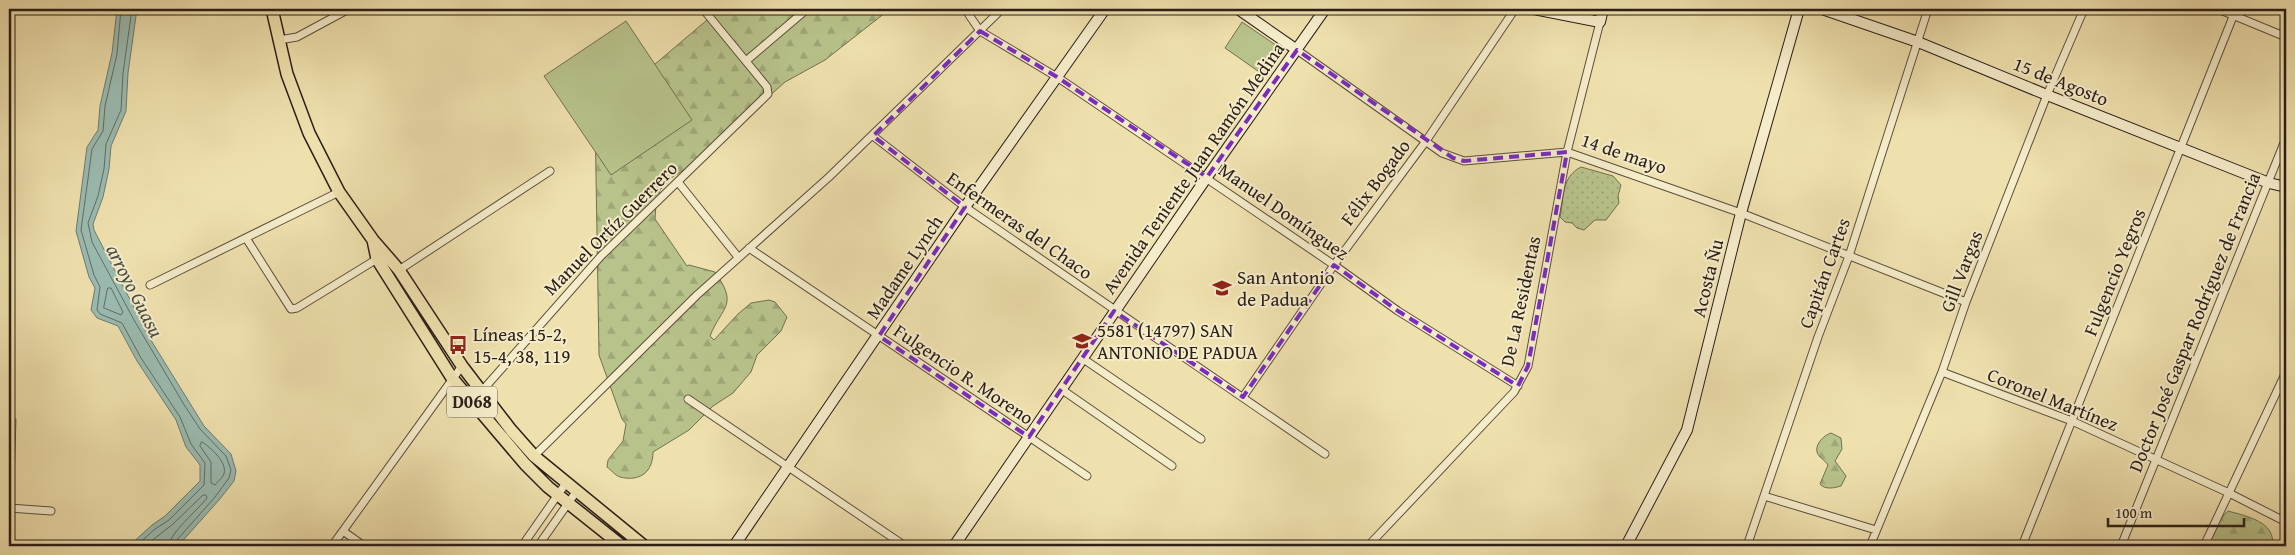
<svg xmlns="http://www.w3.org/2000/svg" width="2295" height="555" font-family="'Gentium Book Plus',serif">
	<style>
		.forest { fill: url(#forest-firs); stroke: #717052 }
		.park { fill: url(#park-dots); stroke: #717052 }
		.pitch { fill: #b8c38b; stroke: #717052 }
		.water { fill: #9bbcb2; stroke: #6e7d74 }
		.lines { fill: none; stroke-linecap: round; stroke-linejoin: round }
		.shore { stroke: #626d65; stroke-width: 1 }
		.street-casing { stroke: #5b4f3e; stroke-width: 9 }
		.secondary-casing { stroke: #2a1e18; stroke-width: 12 }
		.primary-casing { stroke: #2a1e18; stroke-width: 14 }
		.street { stroke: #f5ecca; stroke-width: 7 }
		.secondary { stroke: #f5ecca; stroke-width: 10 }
		.primary { stroke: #efe1ae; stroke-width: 11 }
		.marked { fill: none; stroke: #7b2cbf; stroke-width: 4; stroke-dasharray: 10 6; stroke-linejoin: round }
		.labels { text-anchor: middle; stroke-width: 4; stroke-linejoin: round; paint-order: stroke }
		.shield { fill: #f5ecca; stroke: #675c4d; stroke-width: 1 }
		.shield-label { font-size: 18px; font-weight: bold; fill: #2a1e18 }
		.street-label { font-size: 19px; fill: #2a1e18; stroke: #f5ecca }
		.poi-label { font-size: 19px; fill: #2a1e18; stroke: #f5ecca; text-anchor: start }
		.water-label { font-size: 20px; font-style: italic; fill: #4c4d46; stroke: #f5ecca }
	</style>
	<defs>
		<pattern id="forest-firs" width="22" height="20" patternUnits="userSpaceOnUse" patternTransform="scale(1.25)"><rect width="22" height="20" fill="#b8c38b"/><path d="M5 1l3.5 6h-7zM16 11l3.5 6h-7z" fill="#9ea777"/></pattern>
		<pattern id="park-dots" width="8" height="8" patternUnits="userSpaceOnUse" patternTransform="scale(1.25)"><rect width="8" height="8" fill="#b8c38b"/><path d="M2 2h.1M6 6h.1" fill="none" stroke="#9ea777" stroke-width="1.8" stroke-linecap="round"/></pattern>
	</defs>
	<rect width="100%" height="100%" fill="#efe1ae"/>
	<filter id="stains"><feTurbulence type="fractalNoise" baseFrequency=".004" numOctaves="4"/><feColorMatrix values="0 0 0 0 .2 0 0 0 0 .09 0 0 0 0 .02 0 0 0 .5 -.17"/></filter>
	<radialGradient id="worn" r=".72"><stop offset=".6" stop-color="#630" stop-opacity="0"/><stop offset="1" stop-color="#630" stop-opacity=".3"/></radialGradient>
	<path class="forest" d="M 720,9 L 890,9 L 825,60 L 785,82 L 696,162 L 671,178 L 660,190 L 656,204 L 655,219 L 687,266 L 689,265 L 715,272 C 739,306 722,306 710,336 L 714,340 L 738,314 L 751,303 L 769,300 L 775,302 L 787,317 L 781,331 L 757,355 L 751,372 L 733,393 L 713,406 L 689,430 L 653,452 C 653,472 640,482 620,477 C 616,476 611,470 607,467 L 608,460 L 623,441 L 626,424 L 622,419 L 599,355 L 595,115 Z
		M 1831,433 L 1841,438 L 1842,449 L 1835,461 L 1846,476 L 1841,486 C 1834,488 1825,490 1820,484 L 1828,465 C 1825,460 1818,457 1817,452 C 1815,444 1824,435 1831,433 Z
		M 2228,511 C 2246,516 2277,522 2272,546 L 2206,546 L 2211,529 Z"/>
	<path class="park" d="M 1581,167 L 1613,176 L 1621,185 L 1618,196 L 1619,203 L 1606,220 L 1595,220 L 1584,230 L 1577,228 L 1572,223 L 1565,222 L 1560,217 C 1564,198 1561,177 1581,167 Z"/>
	<path class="pitch" d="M 626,21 L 692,120 L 611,175 L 544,76 Z
		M 1242,22 L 1283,50 L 1265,76 L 1225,48 Z
		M 9,418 L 16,419 L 14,486 L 9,486 Z"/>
	<path class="water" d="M 117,9 L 137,9 L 128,73 L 126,111 L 111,146 L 109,169 L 103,197 L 93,224 L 94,230 L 152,342 L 204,426 L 231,454 L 236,471 L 234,481 L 219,500 L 178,546 L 129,546 L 152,525 L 165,516 L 200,481 L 200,465 L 186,447 L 176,420 L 137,361 L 118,326 L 97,318 L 91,310 L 95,288 L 89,277 L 76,231 L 87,147 L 98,130 L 100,106 L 112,53 Z"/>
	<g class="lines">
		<path class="shore" d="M 121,9 L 117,54 L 105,106 L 103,131 L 92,149 L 81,230 L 94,275 L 100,287 L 97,310 L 100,314 L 122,323 L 141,358 L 180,417 L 191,444 L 205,463 L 204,485 L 169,520 L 155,529 L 136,546
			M 132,9 L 123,73 L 121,110 L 106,144 L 104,169 L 98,196 L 88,223 L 92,242 L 134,320 L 183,403 L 200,429 L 226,456 L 231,470 L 229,478 L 215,497 L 176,541 L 175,546
			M 108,288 L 111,288 L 123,312 L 121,315 L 104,308 Z
			M 202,442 C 210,447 230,464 223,476 C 221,479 217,482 215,485 L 211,483 L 211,462 L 200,446 Z
			M 145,546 L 173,524 L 203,495 L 206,495 L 207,498 C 198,510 169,533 169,546"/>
		<g class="street-casing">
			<path id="street" d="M 965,9 L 980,31 L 1057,77 L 1334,265 L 1398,311 L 1518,386
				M 2218,9 L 2286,37
				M 279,40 L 297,37 L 349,9
				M 1297,50 L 1442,153 L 1464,161 L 1567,152 L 1741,213 L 1966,302
				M 746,61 L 807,9
				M 873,136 L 965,207 L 1325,454
				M 678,182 L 738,257
				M 246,238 L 291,309 L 297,308 L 377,259
				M 749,248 L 1087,476
				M 399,270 L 550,171
				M 150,285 L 339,192
				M 1082,358 L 1201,439
				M 1942,372 L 2072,421 L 2229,493 L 2286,522
				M 1061,389 L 1172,466
				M 481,392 L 601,256 L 768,94 L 767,87 L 703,9
				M 1243,397 L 1334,265 L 1426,141 L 1515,9
				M 688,399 L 905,546
				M 533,457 L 697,295 L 829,177 L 1002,9
				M 1764,496 L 1876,530
				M 9,508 L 51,511
				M 343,531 L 364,546
				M 332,546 L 462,366
				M 522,546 L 566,483
				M 538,546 L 576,492
				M 1368,546 L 1514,392 L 1528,366 L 1567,152 L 1600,22
				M 1747,546 L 1818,337 L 1849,256 L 1928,9
				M 1870,546 L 1942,372 L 1966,302 L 2047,95 L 2084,9
				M 2022,546 L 2236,9
				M 2121,546 L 2286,138
				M 2204,546 L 2286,372"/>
		</g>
		<g class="secondary-casing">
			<path id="secondary" d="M 1238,9 L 1297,50
				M 1534,9 L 1600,22 L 1603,9
				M 1822,9 L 1918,42 L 2047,95 L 2269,183 L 2286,187
				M 734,546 L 965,207 L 1105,9
				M 954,546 L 1207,177 L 1325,9
				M 1626,546 L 1687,430 L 1741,213 L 1799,9"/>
		</g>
		<g class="primary-casing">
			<path id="primary" d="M 272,9 L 287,74 L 309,133 L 339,192 L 373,240 L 399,270 L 462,366 L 511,430 L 534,456 L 644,546
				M 373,240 L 377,259 L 452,378 L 525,464 L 548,487 L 622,546"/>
		</g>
		<use href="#street" class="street"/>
		<use href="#secondary" class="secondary"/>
		<use href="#primary" class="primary"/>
	</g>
	<path class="marked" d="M 980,31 L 1057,77 L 1207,177 L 1297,50 L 1453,158 L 1464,161 L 1567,152 L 1528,366 L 1518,386 L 1398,311 L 1334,265 L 1243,397 L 1114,311 L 1029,437 L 879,336 L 965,207 L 873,136 Z"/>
	<defs>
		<g id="school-bare" transform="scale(1.5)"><path d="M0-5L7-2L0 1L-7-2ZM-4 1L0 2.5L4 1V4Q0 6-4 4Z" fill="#8f2418" stroke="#f5ecca" stroke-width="2.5" paint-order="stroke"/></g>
		<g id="bus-bare" transform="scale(1.5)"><path d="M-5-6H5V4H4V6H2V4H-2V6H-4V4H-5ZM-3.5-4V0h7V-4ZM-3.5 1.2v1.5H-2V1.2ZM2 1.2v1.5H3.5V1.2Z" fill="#8f2418" stroke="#f5ecca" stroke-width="2.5" paint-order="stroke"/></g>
	</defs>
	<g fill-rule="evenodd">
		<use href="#school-bare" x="1222" y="288"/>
		<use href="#school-bare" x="1082" y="341"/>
		<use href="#bus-bare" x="458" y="345"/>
	</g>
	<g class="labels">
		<rect class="shield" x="447" y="386.5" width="50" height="31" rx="4"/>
		<g class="shield-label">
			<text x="472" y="408">D068</text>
		</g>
		<g class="street-label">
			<text transform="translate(2061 81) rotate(22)" y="7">15 de Agosto</text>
			<text transform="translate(1624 153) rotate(19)" y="7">14 de mayo</text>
			<text transform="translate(1193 168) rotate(-55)" y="7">Avenida Teniente Juan Ramón Medina</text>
			<text transform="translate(1375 182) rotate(-53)" y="7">Félix Bogado</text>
			<text transform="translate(1284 211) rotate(35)" y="7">Manuel Domínguez</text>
			<text transform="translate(1020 225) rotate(35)" y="7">Enfermeras del Chaco</text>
			<text transform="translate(610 228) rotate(-45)" y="7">Manuel Ortíz Guerrero</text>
			<text transform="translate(904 267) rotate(-56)" y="7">Madame Lynch</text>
			<text transform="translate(1961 271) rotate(-69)" y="7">Gill Vargas</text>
			<text transform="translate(2114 272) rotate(-68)" y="7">Fulgencio Yegros</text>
			<text transform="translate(1824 273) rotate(-70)" y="7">Capitán Cartes</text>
			<text transform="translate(1707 278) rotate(-76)" y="7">Acosta Ñu</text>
			<text transform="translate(1520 301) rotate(-78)" y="7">De La Residentas</text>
			<text transform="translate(2194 322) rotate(-68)" y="7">Doctor José Gaspar Rodríguez de Francia</text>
			<text transform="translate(964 374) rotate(34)" y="7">Fulgencio R. Moreno</text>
			<text transform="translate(2053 399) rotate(22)" y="7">Coronel Martínez</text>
		</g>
		<g class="poi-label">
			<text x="1237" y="284">San Antonio<tspan x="1237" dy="22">de Padua</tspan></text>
			<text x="1097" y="337">5581 (14797) SAN<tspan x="1097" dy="22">ANTONIO DE PADUA</tspan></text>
			<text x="473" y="341">Líneas 15-2,<tspan x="473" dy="22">15-4, 38, 119</tspan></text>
		</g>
		<g class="water-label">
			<text transform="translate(135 291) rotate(63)" y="7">arroyo Guasu</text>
		</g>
	</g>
	<rect width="2295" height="555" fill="none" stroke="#efe1ae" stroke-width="30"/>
	<rect x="10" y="10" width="2275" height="535" fill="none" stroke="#2a1e18" stroke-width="2.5"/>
	<rect x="15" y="15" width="2265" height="525" fill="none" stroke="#2a1e18"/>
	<path d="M2108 518v8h136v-8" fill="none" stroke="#2a1e18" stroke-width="2.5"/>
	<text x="2115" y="518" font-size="15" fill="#2a1e18" stroke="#f5ecca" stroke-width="4" paint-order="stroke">100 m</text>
	<rect width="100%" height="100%" filter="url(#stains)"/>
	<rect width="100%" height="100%" fill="url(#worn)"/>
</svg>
